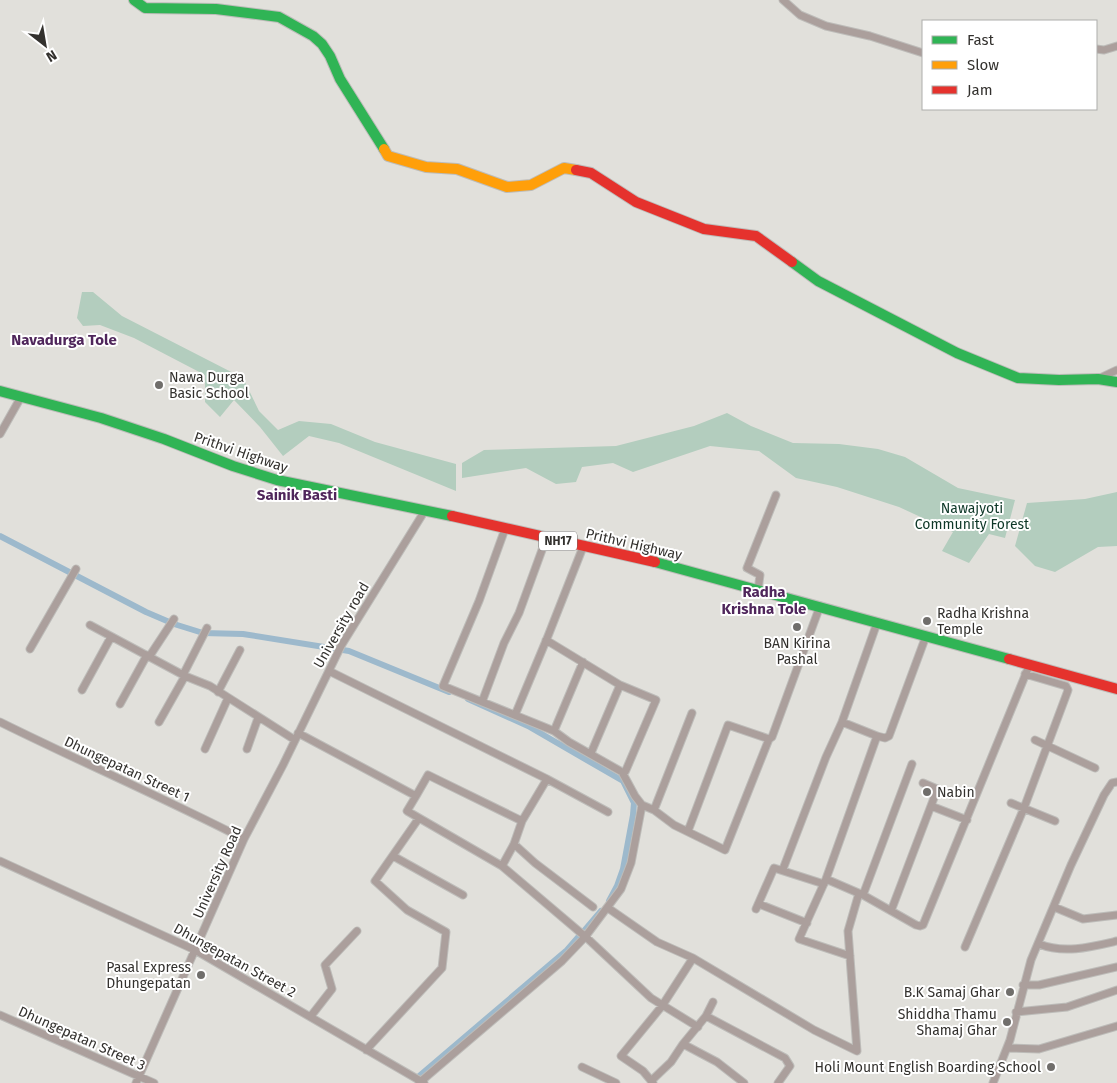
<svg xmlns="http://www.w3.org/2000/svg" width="1117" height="1083" font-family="'Fira Sans',sans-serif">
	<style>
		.forest { fill: #b3cdbe }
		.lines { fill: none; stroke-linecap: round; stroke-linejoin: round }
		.canal { stroke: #9db9cc; stroke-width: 6 }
		.street-casing { stroke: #bdbcb9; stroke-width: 9 }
		.fast-casing { stroke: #bdbcb9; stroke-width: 12 }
		.slow-casing { stroke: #bdbcb9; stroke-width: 12 }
		.jam-casing { stroke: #bdbcb9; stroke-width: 12 }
		.street { stroke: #ab9f9c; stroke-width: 7 }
		.fast { stroke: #30b455; stroke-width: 10 }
		.slow { stroke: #ff9f0a; stroke-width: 10 }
		.jam { stroke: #e5322d; stroke-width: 10 }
		.poi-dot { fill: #706e6b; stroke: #fff; stroke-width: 2 }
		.labels { text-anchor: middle; stroke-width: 4; stroke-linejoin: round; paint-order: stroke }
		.shield { fill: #fff; stroke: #706f6d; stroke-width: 1 }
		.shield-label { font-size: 12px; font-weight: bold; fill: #33312e }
		.poi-label { font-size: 14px; fill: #33312e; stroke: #fff; text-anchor: end }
		.street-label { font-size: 14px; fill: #33312e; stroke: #fff }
		.park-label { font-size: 14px; fill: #0d3727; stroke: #fff }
		.neighbourhood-label { font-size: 15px; font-weight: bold; fill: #4f265b; stroke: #fff }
	</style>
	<rect width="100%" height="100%" fill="#e1e0db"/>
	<path class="forest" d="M 82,292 L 93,292 L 122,316 L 243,378 L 259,411 L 278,430 L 299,421 L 331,424 L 375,442 L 456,464 L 456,491 L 339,443 L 309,436 L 283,456 L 260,427 L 234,400 L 220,417 L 205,402 L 205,375 L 134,338 L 100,325 L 83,326 L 77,318 Z
		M 727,413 L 751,426 L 793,443 L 839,444 L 878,449 L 905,457 L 958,488 L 1015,500 L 1005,538 L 989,534 L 969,563 L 942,551 L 953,532 L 899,507 L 837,487 L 796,478 L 759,451 L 710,446 L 633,472 L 613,463 L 582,467 L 576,482 L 556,484 L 526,468 L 462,478 L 462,463 L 484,450 L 616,446 L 694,426 Z
		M 1117,492 L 1117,546 L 1098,547 L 1055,572 L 1035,566 L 1015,546 L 1027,503 L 1085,499 Z"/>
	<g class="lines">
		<path class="canal" d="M 0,536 L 146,612 L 174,624 L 203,633 L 243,634 L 349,651 L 449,692
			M 468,699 L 528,726 L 623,781 L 634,803 L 633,815 L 623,869 L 617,886 L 609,901
			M 584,931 L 601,911
			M 418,1077 L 567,950 L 580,935"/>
		<g class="street-casing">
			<path id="street" d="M 783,0 L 800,15 L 826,26 L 870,36 L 923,53
				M 1096,49 L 1104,50 L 1117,46
				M 1098,379 L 1117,370
				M 0,434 L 21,397
				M 505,529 L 479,601 L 443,686 L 554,731 L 569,742 L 622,772
				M 758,590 L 760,575 L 747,568 L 776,495
				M 90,625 L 185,676 L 210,686 L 295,740
				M 546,640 L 620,685 L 656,700 L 626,770 L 625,772 L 622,772 L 635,796 L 642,805 L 654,810 L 674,825 L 725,850 L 769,739 L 772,737 L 820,606
				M 30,649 L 76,569
				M 149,657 L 174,619
				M 329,671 L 547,779 L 608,812
				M 183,675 L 207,628
				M 82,690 L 111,637
				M 218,692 L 240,650
				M 482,702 L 504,643 L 519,613 L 546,539
				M 120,704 L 147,655
				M 515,715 L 548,636 L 583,547
				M 0,722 C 81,762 164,798 244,839
				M 159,722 L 185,676
				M 842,722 L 877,623
				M 554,731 L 583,662
				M 298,733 L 416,796 L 428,775 L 522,821
				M 877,736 L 885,738 L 889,736 L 926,636
				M 1035,740 L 1095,768
				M 205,749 L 228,698
				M 247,749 L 258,718
				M 591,753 L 620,685
				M 923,783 L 951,795
				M 416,796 L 407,811 L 502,866 L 588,939 L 651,998 L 698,1027
				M 1011,803 L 1055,821
				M 931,806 L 967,820
				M 654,810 L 692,713
				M 688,831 L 728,725 L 769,739
				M 514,844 L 535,863 L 593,907
				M 393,856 L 463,895
				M 0,861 L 195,950 L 424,1083
				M 502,866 L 514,844 L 522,821 L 547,779
				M 783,869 L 826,757 L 842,722 L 877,736 L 826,879 L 863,895 L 916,925 L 920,926 L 923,925 L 1029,666
				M 826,879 L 799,939 L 850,956
				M 863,895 L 912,764
				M 759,904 L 807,923
				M 1054,907 L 1083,919 L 1117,915
				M 608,908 L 657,942 L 693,958 L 814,1030 L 857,1051 L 848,931 L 859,893
				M 756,909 L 774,868 L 824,884
				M 891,911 L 937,790
				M 1039,944 C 1064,954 1091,947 1117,941
				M 965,947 L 1024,808 L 1067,693 L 1068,690 L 1066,686 L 1025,674
				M 1023,985 L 1039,985 L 1117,967
				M 1016,1012 L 1067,1007 L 1117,990
				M 0,1015 L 154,1083
				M 311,1016 L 332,989 L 325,965 L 357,931
				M 706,1016 L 785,1058 L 790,1066 L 778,1083
				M 683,1044 L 717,1062 L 744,1083
				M 1007,1048 L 1039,1049 L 1117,1026
				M 366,1050 L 442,968 L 446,932 L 407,910 L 375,881 L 419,818
				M 582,1067 L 616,1083
				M 651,1081 L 671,1062 L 683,1044 L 706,1016 L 713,1002
				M 136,1083 L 244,839 L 283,765 L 341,646 L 424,512
				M 419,1083 L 562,961 L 585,937 L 621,889 L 631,863 L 642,805
				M 653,1083 L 643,1071 L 621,1056 L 662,1006 L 693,958
				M 993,1083 L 1010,1040 L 1031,960 L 1071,865 L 1104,795 L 1112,783 L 1117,782"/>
		</g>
		<g class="fast-casing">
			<path id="fast" d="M 134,0 L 145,8 L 216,9 L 279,17 L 313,36 L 322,44 L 330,56 L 340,79 L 384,149
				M 792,262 L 818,281 L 957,353 L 1018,378 L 1059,380 L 1098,379 L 1117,382
				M 0,391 L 101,418 L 164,439 L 233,466 L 277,480 L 452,516
				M 655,562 L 1009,659"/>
		</g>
		<g class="slow-casing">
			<path id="slow" d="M 384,149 L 388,156 L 426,167 L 457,169 L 507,187 L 531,185 L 564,168 L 576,170"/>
		</g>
		<g class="jam-casing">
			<path id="jam" d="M 576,170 L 591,173 L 636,202 L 704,229 L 756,236 L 792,262
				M 452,516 L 655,562
				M 1009,659 L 1117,689"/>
		</g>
		<use href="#street" class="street"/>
		<use href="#fast" class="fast"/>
		<use href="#slow" class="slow"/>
		<use href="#jam" class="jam"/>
	</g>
	<g class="poi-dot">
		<circle cx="159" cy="385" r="5"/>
		<circle cx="927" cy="621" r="5"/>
		<circle cx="797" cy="627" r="5"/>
		<circle cx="927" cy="792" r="5"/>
		<circle cx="201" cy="975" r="5"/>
		<circle cx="1010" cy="992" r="5"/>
		<circle cx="1007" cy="1022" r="5"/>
		<circle cx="1051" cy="1067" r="5"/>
	</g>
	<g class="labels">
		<rect class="shield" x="539" y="531.5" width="38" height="19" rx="4"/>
		<g class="shield-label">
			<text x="558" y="545">NH17</text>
		</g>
		<g class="poi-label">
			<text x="169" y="382" text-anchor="start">Nawa Durga<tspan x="169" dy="16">Basic School</tspan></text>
			<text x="937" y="618" text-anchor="start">Radha Krishna<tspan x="937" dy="16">Temple</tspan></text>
			<text x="797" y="648" text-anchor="middle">BAN Kirina<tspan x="797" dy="16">Pashal</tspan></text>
			<text x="937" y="797" text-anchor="start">Nabin</text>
			<text x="191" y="972">Pasal Express<tspan x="191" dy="16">Dhungepatan</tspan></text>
			<text x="1000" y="997">B.K Samaj Ghar</text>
			<text x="997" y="1019">Shiddha Thamu<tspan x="997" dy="16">Shamaj Ghar</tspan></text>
			<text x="1041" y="1072">Holi Mount English Boarding School</text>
		</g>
		<g class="street-label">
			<text transform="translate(241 452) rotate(19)" y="5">Prithvi Highway</text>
			<text transform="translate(634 544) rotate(13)" y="5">Prithvi Highway</text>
			<text transform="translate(341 625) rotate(-60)" y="5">University road</text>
			<text transform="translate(127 769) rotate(25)" y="5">Dhungepatan Street 1</text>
			<text transform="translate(217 872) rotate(-66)" y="5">University Road</text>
			<text transform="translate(235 960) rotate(29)" y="5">Dhungepatan Street 2</text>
			<text transform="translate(82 1038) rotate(24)" y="5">Dhungepatan Street 3</text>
		</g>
		<g class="park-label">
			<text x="972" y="513">Nawajyoti<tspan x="972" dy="16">Community Forest</tspan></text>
		</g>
		<g class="neighbourhood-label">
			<text x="64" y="345">Navadurga Tole</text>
			<text x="297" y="500">Sainik Basti</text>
			<text x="764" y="597">Radha<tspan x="764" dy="17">Krishna Tole</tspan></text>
		</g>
	</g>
	<rect x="922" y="20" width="175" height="90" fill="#ffffff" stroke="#adadab"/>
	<rect x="932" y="36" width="25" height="8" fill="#30b455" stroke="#adadab"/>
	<text x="967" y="45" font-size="15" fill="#33312e">Fast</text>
	<rect x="932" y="61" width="25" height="8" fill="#ff9f0a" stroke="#adadab"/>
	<text x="967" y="70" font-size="15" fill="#33312e">Slow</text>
	<rect x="932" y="86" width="25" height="8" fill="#e5322d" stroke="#adadab"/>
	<text x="967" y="95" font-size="15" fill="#33312e">Jam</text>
	<g transform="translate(45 45) rotate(149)" stroke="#ffffff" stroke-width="4" paint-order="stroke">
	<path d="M0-4L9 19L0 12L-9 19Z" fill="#33312e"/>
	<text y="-8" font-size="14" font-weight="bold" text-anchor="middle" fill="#33312e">N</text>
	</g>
</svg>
